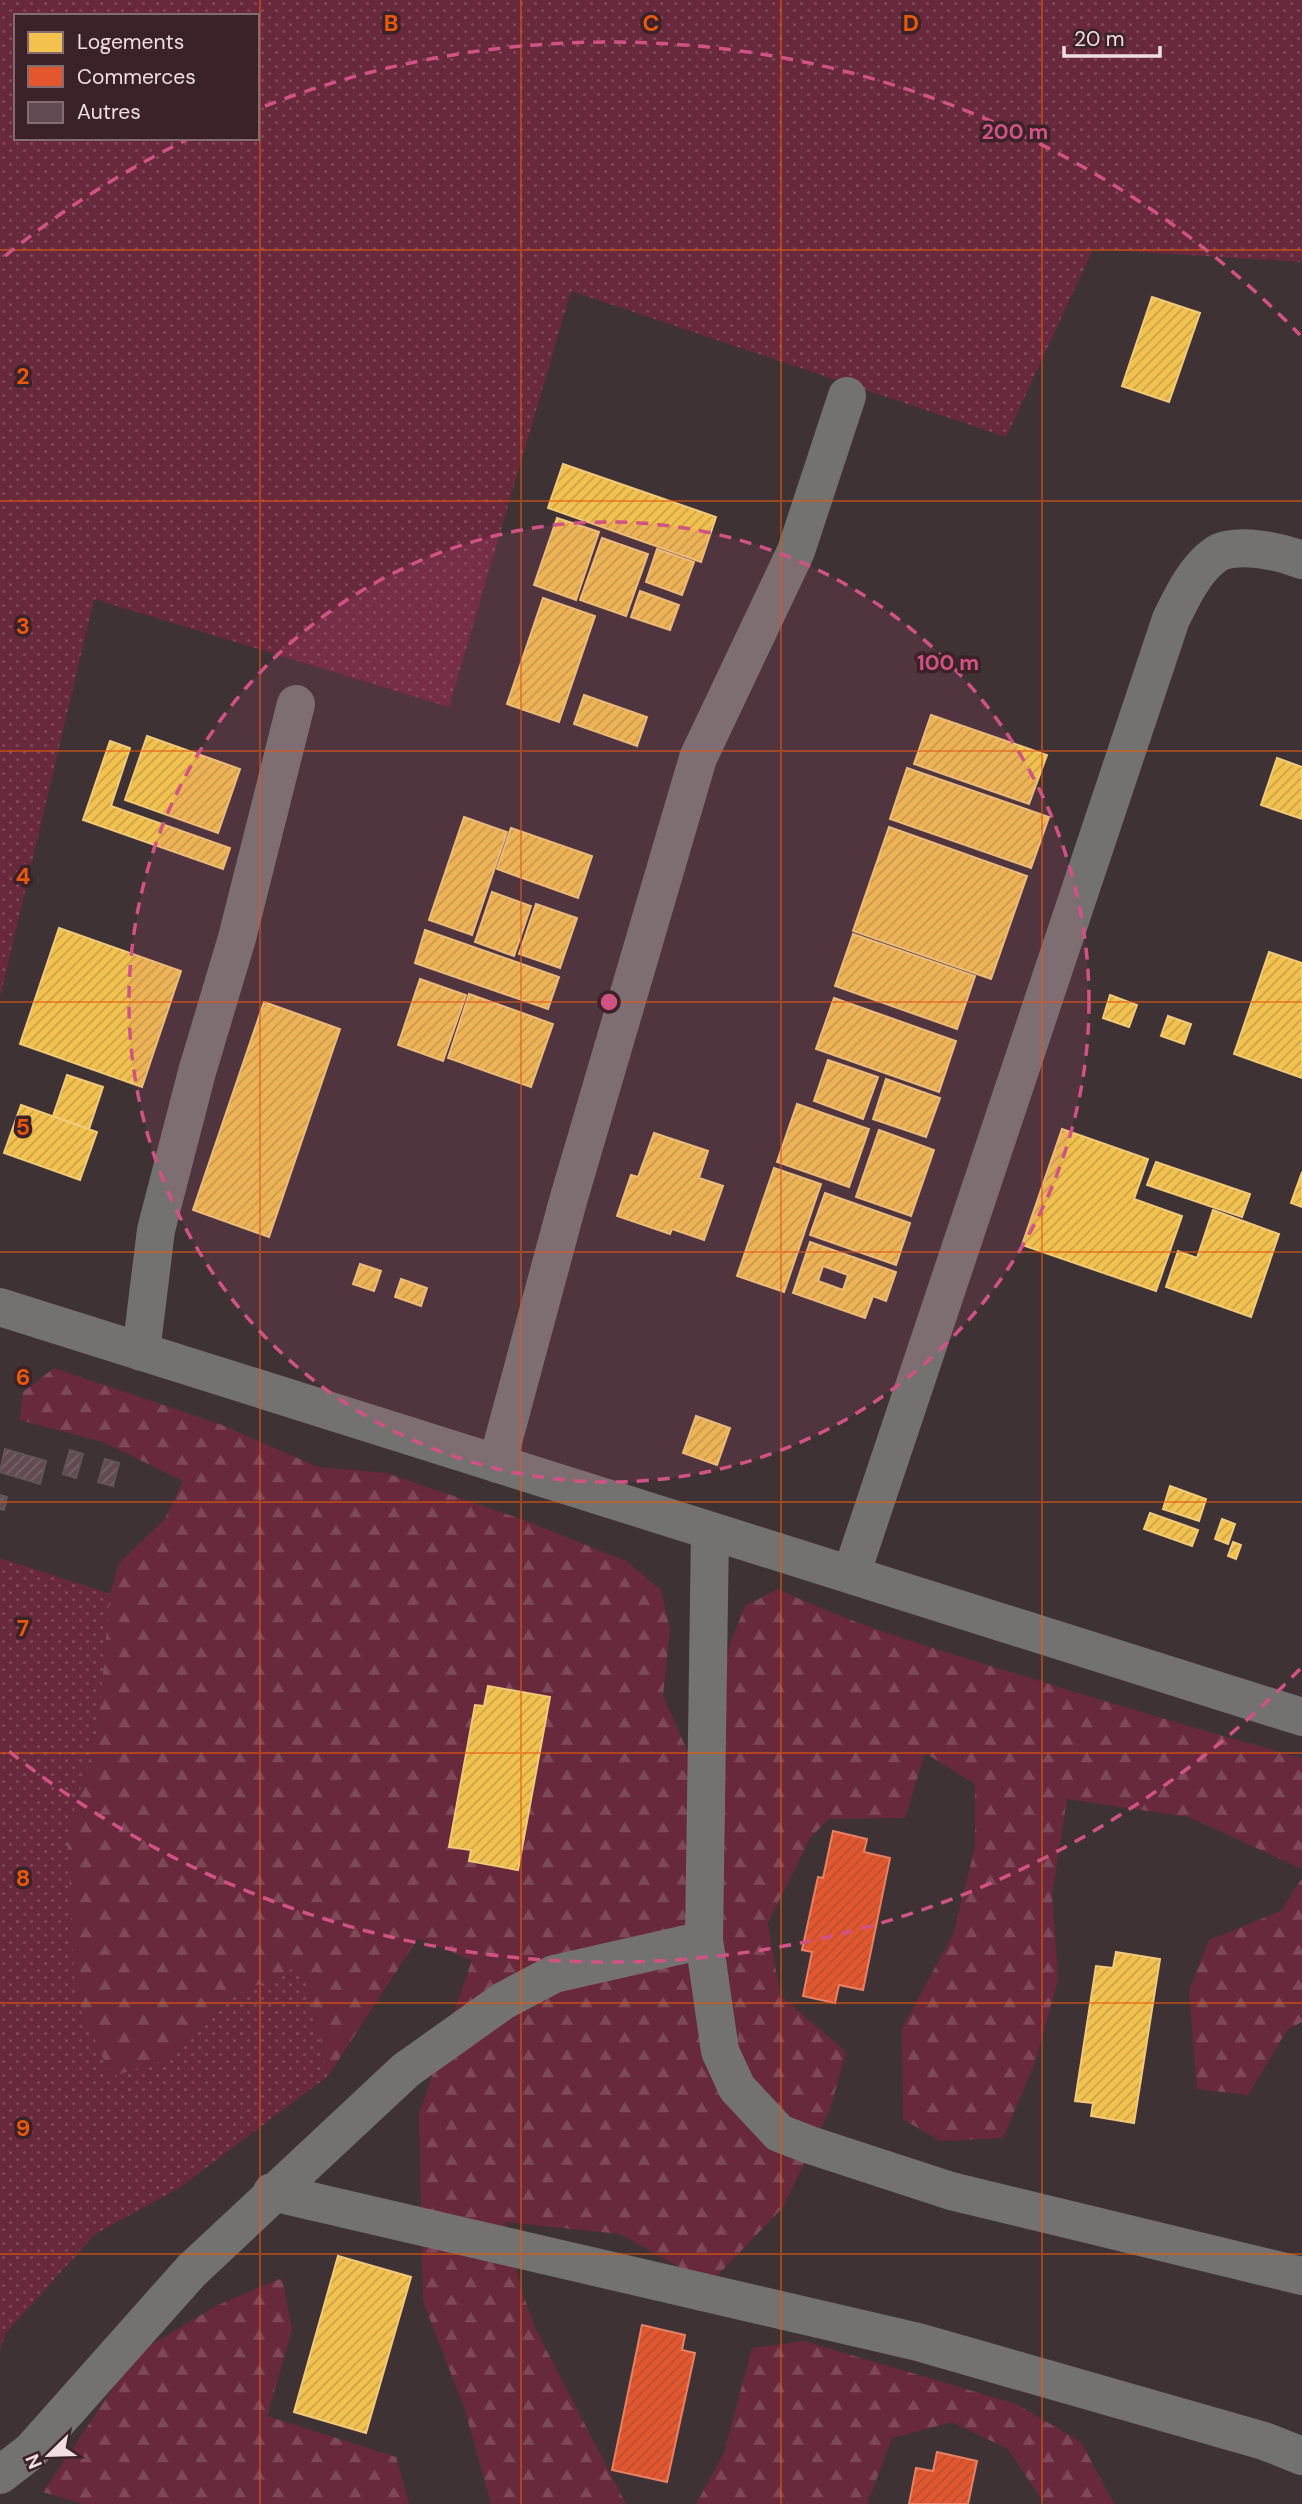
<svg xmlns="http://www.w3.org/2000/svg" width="1302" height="2504" font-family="'DM Sans',sans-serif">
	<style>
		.grass { fill: url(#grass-dots); fill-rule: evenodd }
		.forest { fill: url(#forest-firs) }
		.homes { fill: url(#homes-hatch); stroke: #f1ca7a; stroke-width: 2; fill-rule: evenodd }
		.shops { fill: url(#shops-hatch); stroke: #e78064; stroke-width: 2 }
		.building { fill: url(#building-hatch); stroke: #615558; stroke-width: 2 }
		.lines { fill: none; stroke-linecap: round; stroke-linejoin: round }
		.minor { stroke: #737270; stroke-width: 38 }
		.grid { fill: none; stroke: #e8590c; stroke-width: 2; stroke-opacity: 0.55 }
		.ring { fill: none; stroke: #d05384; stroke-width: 3.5; stroke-dasharray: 12 9 }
		.grid-label { font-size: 23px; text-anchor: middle; font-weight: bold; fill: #e8590c; stroke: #3b2228; stroke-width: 7; stroke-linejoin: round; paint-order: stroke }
		.centre { fill: #d05384; stroke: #3b2228; stroke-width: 3.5 }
		.ring-label { font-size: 21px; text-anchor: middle; font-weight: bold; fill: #d05384; stroke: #3b2228; stroke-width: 7; stroke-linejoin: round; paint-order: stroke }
	</style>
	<defs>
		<pattern id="grass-dots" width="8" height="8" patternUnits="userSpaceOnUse" patternTransform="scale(1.75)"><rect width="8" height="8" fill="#69293d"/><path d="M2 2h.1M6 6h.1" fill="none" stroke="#7f4859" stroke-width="1.8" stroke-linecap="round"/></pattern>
		<pattern id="forest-firs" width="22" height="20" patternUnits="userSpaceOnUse" patternTransform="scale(1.75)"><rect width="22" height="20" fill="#69293d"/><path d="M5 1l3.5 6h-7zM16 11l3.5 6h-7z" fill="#7f4859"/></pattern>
		<pattern id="homes-hatch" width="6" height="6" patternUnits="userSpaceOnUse" patternTransform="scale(1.75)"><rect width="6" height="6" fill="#f2c14e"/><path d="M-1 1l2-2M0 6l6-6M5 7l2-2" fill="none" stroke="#c8a24c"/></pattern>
		<pattern id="shops-hatch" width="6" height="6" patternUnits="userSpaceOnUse" patternTransform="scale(1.75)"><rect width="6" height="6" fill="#e4572e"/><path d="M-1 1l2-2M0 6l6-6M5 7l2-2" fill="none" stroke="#b55135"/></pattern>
		<pattern id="building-hatch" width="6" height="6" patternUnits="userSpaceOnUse" patternTransform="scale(1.75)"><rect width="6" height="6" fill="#614a51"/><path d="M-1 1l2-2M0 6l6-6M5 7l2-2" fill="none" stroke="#78646a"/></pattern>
	</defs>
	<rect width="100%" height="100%" fill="#3f3235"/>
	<path class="grass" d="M 0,0 L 1302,0 L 1302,262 L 1093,249 L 1006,437 L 571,291 L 449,707 L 94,599 L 0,997 ZM 16,16 L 257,16 L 257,138 L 16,138 Z
		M 0,1558 L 110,1594 L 98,1729 L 67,1835 L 170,2058 L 217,2004 L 294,1968 L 309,1987 L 328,2076 L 179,2188 L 95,2234 L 5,2334 L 0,2350 Z"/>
	<path class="forest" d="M 54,1368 L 222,1425 L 318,1467 L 386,1473 L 521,1519 L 626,1561 L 661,1590 L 670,1630 L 663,1696 L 687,1750 L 723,1739 L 725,1657 L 745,1606 L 778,1589 C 851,1624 929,1647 1007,1671 C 1105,1702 1203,1731 1302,1758 L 1302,1869 L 1189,1817 L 1067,1799 L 1052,1894 L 1058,1980 L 1035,2062 L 1003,2138 L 940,2141 L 903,2119 L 902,2028 L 953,1935 L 975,1847 L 975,1784 L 925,1753 L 905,1818 L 829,1819 L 810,1838 L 768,1923 L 780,1995 L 846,2052 L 830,2109 L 783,2207 L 713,2280 L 692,2274 L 620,2234 L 505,2222 L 521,2289 L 535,2328 L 626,2504 L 491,2504 L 465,2410 L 423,2301 L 419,2114 L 472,1960 L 418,1938 L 328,2076 L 309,1987 L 294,1968 L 217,2004 L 170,2058 L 111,2077 L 75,1993 L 67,1835 L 98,1729 L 110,1594 L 119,1563 L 165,1519 L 183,1481 L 103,1442 L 20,1420 L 23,1392 Z
		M 1302,1878 L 1302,2022 L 1287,2030 L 1248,2095 L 1197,2089 L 1189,1991 L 1209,1940 L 1281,1911 Z
		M 282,2278 L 292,2330 L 267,2416 L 396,2457 L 409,2504 L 83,2504 L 43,2492 L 137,2353 L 218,2305 Z
		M 804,2341 L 1016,2404 L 1081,2442 L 1114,2504 L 1045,2504 L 1008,2449 L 952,2422 L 892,2438 L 867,2504 L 696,2504 L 724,2453 L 752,2348 Z"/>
	<path class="homes" d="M 1152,297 L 1200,313 L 1169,402 L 1122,386 Z
		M 563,464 L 716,517 L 701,562 L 548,508 Z
		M 557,518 L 599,532 L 576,600 L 534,585 Z
		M 602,538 L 648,554 L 626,616 L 580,600 Z
		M 657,549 L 694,562 L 682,595 L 646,582 Z
		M 640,591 L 679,605 L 670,630 L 631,617 Z
		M 543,598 L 595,616 L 559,722 L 507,704 Z
		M 584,695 L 647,717 L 637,746 L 574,724 Z
		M 931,715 L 1047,755 L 1029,804 L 914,764 Z
		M 147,736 L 240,769 L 218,833 L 125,800 Z
		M 110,741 L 130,748 L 111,806 L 230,848 L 223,869 L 83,820 Z
		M 1277,758 L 1302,767 L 1302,819 L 1261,805 Z
		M 907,768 L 1049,817 L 1031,868 L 890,819 Z
		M 464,817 L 507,832 L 472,935 L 429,920 Z
		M 889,827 L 1027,876 L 991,979 L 853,931 Z
		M 511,828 L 592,856 L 578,898 L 497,869 Z
		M 492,892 L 531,906 L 514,956 L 475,942 Z
		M 536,904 L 577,918 L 560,968 L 519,954 Z
		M 59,928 L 181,971 L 142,1087 L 20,1044 Z
		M 425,930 L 559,977 L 548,1009 L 415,963 Z
		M 853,934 L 975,976 L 957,1029 L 835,986 Z
		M 1269,952 L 1302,963 L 1302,1078 L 1234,1054 Z
		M 420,979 L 466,995 L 443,1061 L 398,1045 Z
		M 469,994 L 553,1024 L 531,1087 L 448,1058 Z
		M 1110,995 L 1137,1005 L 1129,1027 L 1103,1018 Z
		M 834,998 L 956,1041 L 939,1092 L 816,1049 Z
		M 264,1002 L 340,1029 L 269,1237 L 193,1210 Z
		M 1168,1016 L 1191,1024 L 1184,1044 L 1161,1036 Z
		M 828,1060 L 878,1077 L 863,1119 L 814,1101 Z
		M 67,1075 L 103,1087 L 89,1129 L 53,1116 Z
		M 886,1079 L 940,1098 L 926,1137 L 873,1119 Z
		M 797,1104 L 869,1129 L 849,1187 L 777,1162 Z
		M 21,1105 L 97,1132 L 80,1180 L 4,1153 Z
		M 1062,1129 L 1148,1159 L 1134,1199 L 1182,1216 L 1156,1291 L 1022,1245 Z
		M 879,1130 L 934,1150 L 911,1216 L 856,1197 Z
		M 654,1133 L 708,1151 L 699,1178 L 723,1186 L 704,1240 L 672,1229 L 670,1234 L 617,1216 L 631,1175 L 638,1177 Z
		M 1156,1162 L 1250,1194 L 1242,1217 L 1147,1185 Z
		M 774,1168 L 821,1184 L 784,1292 L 737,1276 Z
		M 1302,1172 L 1302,1207 L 1291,1203 Z
		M 825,1193 L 910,1223 L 896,1265 L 810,1235 Z
		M 1213,1210 L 1279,1234 L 1251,1317 L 1166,1287 L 1178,1251 L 1197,1258 Z
		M 810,1242 L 896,1272 L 886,1301 L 873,1296 L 865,1318 L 793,1293 ZM 823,1266 L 848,1275 L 843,1290 L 818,1281 Z
		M 360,1264 L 381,1271 L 374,1291 L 353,1284 Z
		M 401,1279 L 427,1288 L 421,1306 L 395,1297 Z
		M 696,1416 L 730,1428 L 717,1465 L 683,1453 Z
		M 1170,1486 L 1206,1499 L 1199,1521 L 1163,1509 Z
		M 1150,1513 L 1198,1530 L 1192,1546 L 1144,1529 Z
		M 1222,1519 L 1235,1524 L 1228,1544 L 1215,1539 Z
		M 1233,1542 L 1241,1545 L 1236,1559 L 1228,1556 Z
		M 488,1686 L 550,1697 L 518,1870 L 469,1861 L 471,1850 L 449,1847 L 475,1705 L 484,1706 Z
		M 1116,1952 L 1160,1959 L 1134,2123 L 1091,2116 L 1093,2103 L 1075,2101 L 1096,1966 L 1113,1968 Z
		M 338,2256 L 411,2277 L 366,2433 L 294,2412 Z"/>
	<path class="shops" d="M 833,1831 L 867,1839 L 864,1852 L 890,1858 L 863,1990 L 839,1985 L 835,2003 L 803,1996 L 812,1952 L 802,1950 L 818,1877 L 823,1878 Z
		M 642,2325 L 685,2335 L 682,2350 L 695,2353 L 667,2482 L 612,2470 Z
		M 937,2452 L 977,2461 L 968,2504 L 909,2504 L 916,2468 L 933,2471 Z"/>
	<path class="building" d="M 5,1449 L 46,1461 L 40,1484 L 0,1472 Z
		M 70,1450 L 83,1454 L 76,1478 L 63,1474 Z
		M 105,1459 L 119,1463 L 113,1486 L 98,1482 Z
		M 0,1495 L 7,1497 L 4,1510 L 0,1509 Z"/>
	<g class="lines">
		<path class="minor" d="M 0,1307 L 1302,1717
			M 141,1352 L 156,1230 L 197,1072 L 237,938 L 296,704
			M 497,1464 L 568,1201 L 698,758 L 796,551 L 847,396
			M 710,1531 L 704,1940 L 720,2051 L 737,2088 L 779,2133 L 810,2145 L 951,2191 L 1302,2276
			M 851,1575 L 1171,619 C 1182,597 1195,569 1215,555 C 1234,541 1282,552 1302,560
			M 272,2192 L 918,2342 L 1264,2441 L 1302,2456
			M 0,2475 L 31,2451 L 191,2271 L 406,2070 L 503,2001 L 554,1974 L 704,1940"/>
	</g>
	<path class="grid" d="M 260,0 L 260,2504M 521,0 L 521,2504M 781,0 L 781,2504M 1042,0 L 1042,2504M 0,250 L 1302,250M 0,501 L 1302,501M 0,751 L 1302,751M 0,1002 L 1302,1002M 0,1252 L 1302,1252M 0,1502 L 1302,1502M 0,1753 L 1302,1753M 0,2003 L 1302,2003M 0,2254 L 1302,2254"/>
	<circle cx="609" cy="1002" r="480" fill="#d05384" fill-opacity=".12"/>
	<g class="ring">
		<circle cx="609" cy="1002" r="480"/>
		<path d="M1300 1669A960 960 0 0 1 5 1748M5 256A960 960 0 0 1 188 139M265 106A960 960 0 0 1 1300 335"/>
	</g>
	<g class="grid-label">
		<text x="391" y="31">B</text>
		<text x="651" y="31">C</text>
		<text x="911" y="31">D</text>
		<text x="23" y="384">2</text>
		<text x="23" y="634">3</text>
		<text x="23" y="884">4</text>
		<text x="23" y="1135">5</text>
		<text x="23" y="1385">6</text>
		<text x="23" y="1636">7</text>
		<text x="23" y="1886">8</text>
		<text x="23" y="2136">9</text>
	</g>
	<circle cx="609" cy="1002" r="10" class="centre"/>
	<g class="ring-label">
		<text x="1015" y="139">200 m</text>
		<text x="948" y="670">100 m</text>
	</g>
	<rect x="14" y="14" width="245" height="126" fill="#3b2228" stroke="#836d72" stroke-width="2"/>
	<rect x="28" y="32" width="35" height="21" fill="#f2c14e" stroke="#836d72" stroke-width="2"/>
	<text x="77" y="49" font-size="21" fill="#efdee2">Logements</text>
	<rect x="28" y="66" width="35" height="21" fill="#e4572e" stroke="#836d72" stroke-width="2"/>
	<text x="77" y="84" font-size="21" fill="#efdee2">Commerces</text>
	<rect x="28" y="102" width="35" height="21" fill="#614a51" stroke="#836d72" stroke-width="2"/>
	<text x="77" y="119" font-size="21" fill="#efdee2">Autres</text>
	<g transform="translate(49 2455) rotate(247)" stroke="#3b2228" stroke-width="5" paint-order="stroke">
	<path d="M0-5L12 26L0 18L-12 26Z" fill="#efdee2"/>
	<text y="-10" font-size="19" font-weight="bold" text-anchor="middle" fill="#efdee2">N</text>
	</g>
	<path d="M1064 46v10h96v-10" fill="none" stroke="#efdee2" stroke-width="3.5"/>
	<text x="1074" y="46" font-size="21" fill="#efdee2" stroke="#3b2228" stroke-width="5" paint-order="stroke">20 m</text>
</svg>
